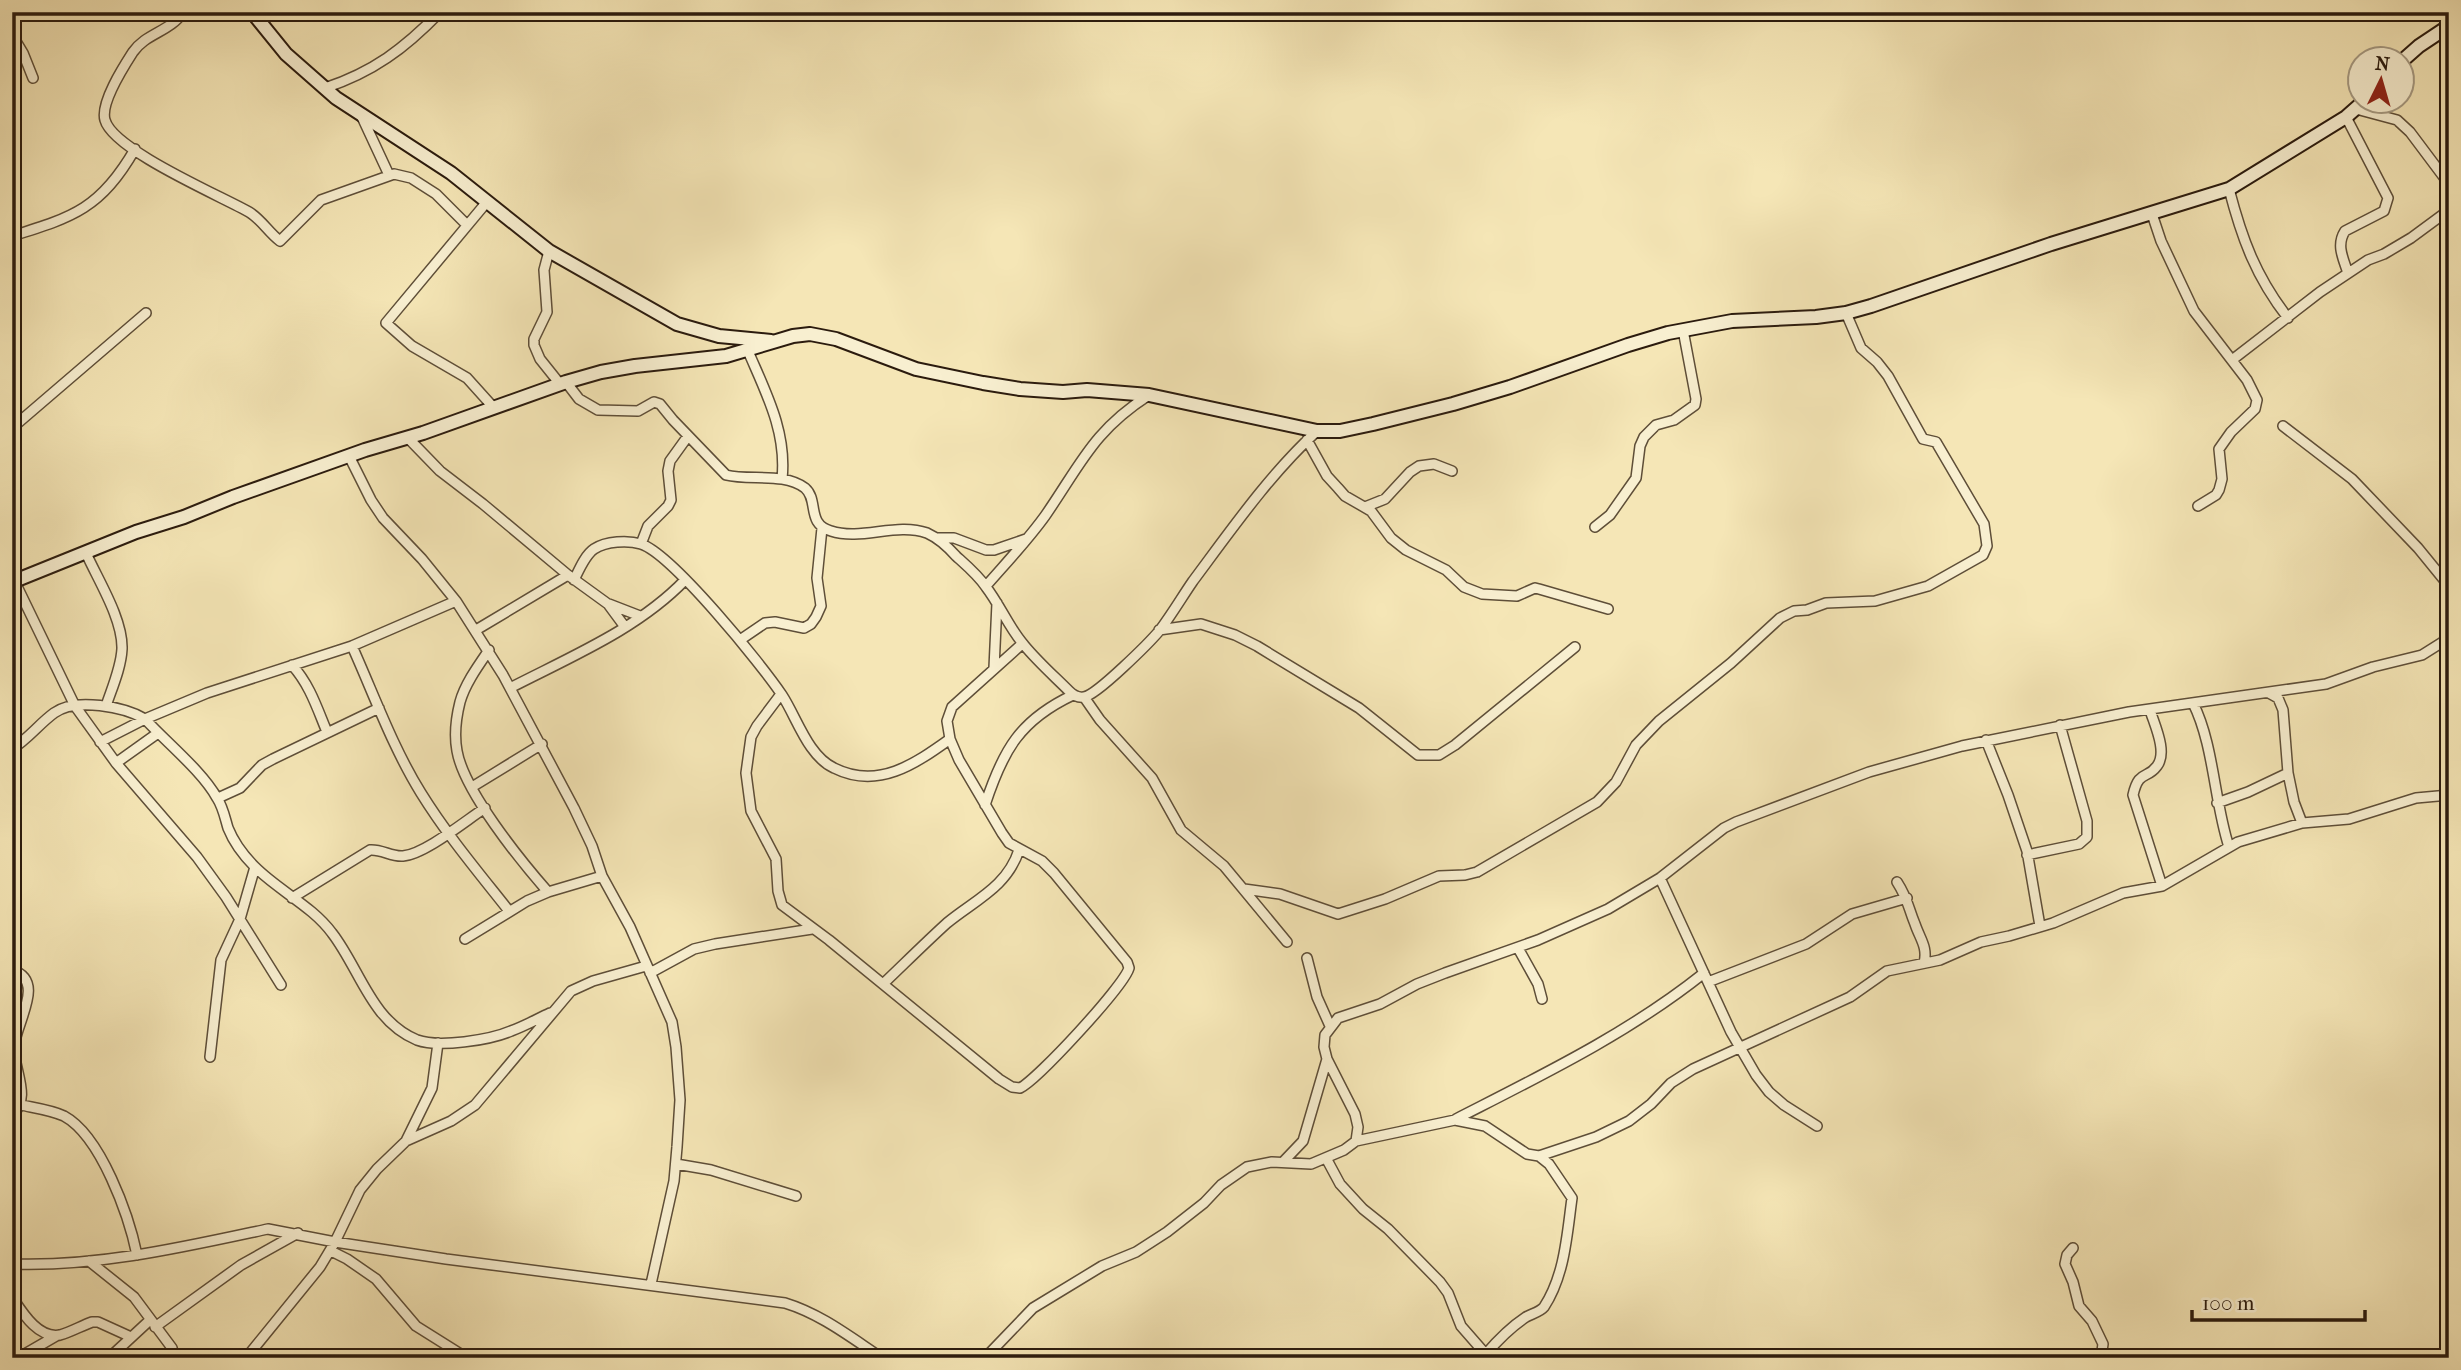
<svg xmlns="http://www.w3.org/2000/svg" width="2461" height="1370" font-family="'IM FELL French Canon',serif">
	<style>
		.lines { fill: none; stroke-linecap: round; stroke-linejoin: round }
		.street-casing { stroke: #5e4e38; stroke-width: 12 }
		.secondary-casing { stroke: #2b1b0e; stroke-width: 16 }
		.street { stroke: #f8efd0; stroke-width: 9 }
		.secondary { stroke: #f8efd0; stroke-width: 12 }
	</style>
	<rect width="100%" height="100%" fill="#f5e6b6"/>
	<filter id="stains"><feTurbulence type="fractalNoise" baseFrequency=".00286" numOctaves="4"/><feColorMatrix values="0 0 0 0 .2 0 0 0 0 .09 0 0 0 0 .02 0 0 0 .5 -.17"/></filter>
	<radialGradient id="worn" r=".72"><stop offset=".6" stop-color="#630" stop-opacity="0"/><stop offset="1" stop-color="#630" stop-opacity=".3"/></radialGradient>
	<g class="lines">
		<g class="street-casing">
			<path id="street" d="M 183,12 C 170,32 146,33 133,52 C 124,66 100,103 105,120 C 113,150 221,196 249,212 C 261,219 269,233 280,241 L 321,200 L 394,174 L 411,178 L 436,194 L 467,225
				M 12,42 L 17,43 L 23,53 L 33,78
				M 325,88 C 373,72 404,49 440,12
				M 2356,109 L 2397,120 L 2410,132 L 2449,184
				M 362,117 L 389,175
				M 2346,117 L 2388,198 L 2384,211 L 2345,231 C 2336,245 2343,258 2348,273
				M 2229,189 C 2242,239 2256,277 2288,318
				M 486,203 L 386,323 L 412,346 L 467,378 L 494,408
				M 2152,214 L 2161,241 L 2194,311 L 2247,380 L 2257,400 L 2255,409 L 2231,432 L 2219,449 L 2222,479 L 2219,490 L 2216,495 L 2198,506
				M 12,236 C 74,217 101,208 135,149
				M 549,251 L 544,270 L 547,312 L 534,339 L 534,345 L 540,359 L 560,384
				M 748,351 C 766,393 787,432 782,479
				M 2232,360 L 2320,292 L 2368,260 L 2384,254 L 2411,238 L 2449,210
				M 566,382 L 579,399 L 598,410 L 638,411 L 654,402 L 660,404 L 673,420 L 726,475 C 750,481 784,472 805,488 C 819,500 806,524 831,531 C 862,541 896,522 927,533 C 938,538 948,547 956,556 C 966,565 978,575 986,587 C 1000,605 1009,628 1024,645 C 1038,662 1054,676 1069,691 C 1073,695 1078,698 1084,697 C 1097,695 1150,642 1160,630 C 1172,614 1182,597 1193,581 C 1231,530 1270,474 1317,431
				M 2283,426 L 2352,479 L 2418,548 L 2449,586
				M 12,428 L 146,313
				M 408,438 L 440,471 L 483,504 L 568,575 L 608,604 L 625,627
				M 1307,440 L 1327,476 L 1338,488 L 1345,496 L 1371,511 L 1391,538 L 1406,550 L 1446,570 L 1464,587 L 1482,594 L 1517,596 L 1535,588 L 1539,589 L 1608,609
				M 349,456 L 371,500 L 383,518 L 422,559 L 456,601 L 503,675 L 574,808 L 592,846 L 602,876 L 630,927 L 672,1022 L 676,1047 L 680,1100 L 677,1147 L 674,1181 L 651,1284
				M 1365,507 L 1385,499 L 1410,472 L 1419,466 L 1434,464 L 1452,471
				M 1595,527 L 1610,515 L 1636,478 L 1640,446 L 1644,437 L 1656,425 L 1674,420 L 1695,405 L 1696,399 L 1683,330
				M 938,538 L 954,538 L 986,550 L 994,550 L 1026,539
				M 641,544 L 648,526 L 668,506 L 671,500 L 668,471 L 670,461 L 688,436
				M 86,553 C 98,580 123,619 122,649 C 121,668 112,688 106,706
				M 13,578 L 75,706 L 116,763 L 197,857 L 226,897 L 281,985
				M 574,580 C 579,570 585,555 594,549 C 606,541 628,540 641,544 C 672,554 762,665 782,695 C 797,718 808,756 834,768 C 878,790 915,764 950,739
				M 986,586 C 1006,563 1027,541 1045,516 C 1081,464 1093,431 1149,395
				M 609,604 L 640,616
				M 476,630 L 568,575
				M 1159,630 L 1201,624 L 1235,635 L 1257,646 L 1359,708 L 1418,755 L 1439,755 L 1455,745 L 1575,647
				M 740,640 L 765,623 L 775,622 L 804,628 L 811,624 L 816,617 L 821,606 L 817,578 L 822,528
				M 352,646 C 374,695 393,748 421,793 C 447,835 479,873 509,911
				M 489,650 C 478,666 465,684 460,702 C 456,718 454,735 457,751 C 464,791 520,860 548,892
				M 292,665 C 310,685 317,708 327,732
				M 994,668 L 997,603
				M 510,688 C 570,657 638,629 685,580
				M 2269,693 L 2278,698 L 2283,710 L 2288,773 L 2294,802 L 2302,823
				M 781,694 L 757,726 L 751,737 L 746,773 L 751,811 L 776,859 L 778,891 L 782,905 L 829,940 L 999,1079 L 1012,1087 L 1020,1088 C 1037,1080 1124,986 1129,968 L 1127,962 L 1054,873 L 1042,861 L 1009,843 L 1002,833 L 959,760 L 950,739 L 947,721 L 952,707 L 1022,644
				M 1084,697 L 1100,720 L 1152,778 L 1181,830 L 1224,866 L 1287,942
				M 2193,703 C 2214,745 2214,801 2229,847
				M 2150,710 C 2154,724 2168,752 2157,766 C 2147,780 2139,769 2133,795 L 2162,886
				M 1986,740 L 2008,795 L 2027,851 L 2040,926
				M 100,742 L 145,719 L 207,693 L 352,646 L 456,601
				M 12,749 C 29,738 39,724 54,713 C 75,697 125,707 145,719 C 167,743 202,771 217,798 C 223,807 225,818 228,828 C 234,843 244,856 255,867 C 279,891 312,906 332,933 C 360,969 371,1021 417,1040 C 439,1048 490,1040 511,1031 C 525,1026 537,1019 550,1013
				M 116,763 L 158,733
				M 472,787 L 542,744
				M 218,798 L 240,788 L 262,765 L 273,759 L 379,708
				M 2217,803 L 2248,792 L 2288,773
				M 985,805 C 1003,750 1020,720 1073,695
				M 2027,855 L 2079,844 L 2087,837 L 2087,821 L 2060,725
				M 1660,878 L 1731,1032 L 1756,1075 L 1769,1092 L 1784,1105 L 1817,1126
				M 1897,882 C 1908,899 1908,907 1915,924 C 1920,939 1928,947 1924,963
				M 1244,889 L 1280,894 L 1338,914 L 1385,899 L 1439,876 L 1465,875 L 1477,872 L 1597,802 L 1616,782 L 1636,745 L 1659,721 L 1731,663 L 1780,618 L 1794,611 L 1807,610 L 1826,603 L 1875,601 L 1928,586 L 1983,555 L 1987,546 L 1984,524 L 1936,442 L 1923,439 L 1888,376 L 1877,362 L 1861,348 L 1846,313
				M 292,898 L 370,850 C 382,849 391,857 403,856 C 425,854 465,821 485,808
				M 465,939 L 527,901 L 548,892 L 602,876
				M 1518,948 L 1538,984 L 1542,999
				M 1307,958 L 1317,997 L 1330,1026
				M 12,970 C 47,981 15,1023 14,1048 C 14,1070 32,1099 12,1115
				M 650,973 L 694,949 L 715,944 L 812,929
				M 1708,982 L 1806,944 L 1852,914 L 1907,898
				M 883,984 C 904,964 925,943 947,923 C 975,900 1007,887 1019,850
				M 210,1057 L 221,960 L 240,919 L 255,867
				M 21,1105 C 35,1108 51,1110 64,1116 C 101,1136 129,1216 137,1255
				M 1456,1119 C 1542,1075 1629,1033 1704,973
				M 406,1141 L 451,1121 L 475,1105 L 571,991 L 593,981 L 646,966
				M 1356,1141 L 1455,1120 L 1485,1126 L 1527,1154 L 1539,1156 L 1596,1137 L 1629,1121 L 1651,1104 L 1671,1083 L 1693,1069 L 1850,997 L 1887,971 L 1940,960 L 1981,942 L 2009,936 L 2053,923 L 2123,893 L 2162,886 L 2238,842 L 2302,823 L 2349,819 L 2416,798 L 2449,795
				M 1326,1158 L 1340,1184 L 1363,1209 L 1388,1229 L 1440,1282 L 1448,1293 L 1461,1326 L 1489,1358
				M 1283,1162 L 1303,1141 L 1327,1059
				M 676,1164 L 711,1170 L 796,1196
				M 2073,1248 L 2067,1255 L 2065,1264 L 2073,1282 L 2079,1306 L 2092,1321 L 2103,1344 L 2101,1358
				M 331,1251 L 347,1259 L 376,1279 L 416,1326 L 467,1358
				M 89,1261 L 134,1297 L 172,1348 L 174,1358
				M 12,1264 C 98,1267 184,1247 268,1229 L 335,1242 L 446,1259 L 785,1303 C 821,1314 850,1337 882,1358
				M 12,1297 C 22,1312 38,1339 60,1335 C 71,1332 81,1326 92,1322 L 98,1322 L 131,1337
				M 155,1327 L 241,1265 L 298,1233
				M 1486,1354 C 1497,1341 1511,1327 1526,1317 C 1531,1314 1540,1312 1544,1307 C 1565,1275 1567,1234 1572,1198 L 1549,1164 L 1539,1156
				M 18,1358 L 56,1336
				M 109,1358 L 150,1320
				M 246,1358 L 320,1267 L 335,1242 L 360,1190 L 377,1169 L 406,1141 L 432,1088 L 438,1043
				M 985,1358 L 1033,1308 L 1102,1266 L 1136,1252 L 1167,1232 L 1204,1203 L 1221,1185 L 1247,1167 L 1272,1162 L 1311,1164 L 1344,1150 L 1356,1141 L 1358,1127 L 1355,1114 L 1327,1059 L 1324,1047 L 1325,1035 L 1338,1018 L 1380,1004 L 1417,984 L 1445,973 L 1538,940 L 1608,909 L 1660,878 L 1724,828 L 1736,822 L 1869,772 L 1962,746 L 2129,712 L 2326,684 L 2373,667 L 2422,655 L 2449,638"/>
		</g>
		<g class="secondary-casing">
			<path id="secondary" d="M 252,12 L 286,54 L 336,98 L 451,173 L 549,251 L 677,324 L 719,336 L 771,341
				M 2402,61 L 2419,46 L 2449,26
				M 12,582 L 136,532 L 184,517 L 233,497 L 365,450 L 423,433 L 566,382 L 601,372 L 635,366 L 726,356 L 793,336 L 810,334 L 836,339 L 916,369 L 983,383 L 1020,389 L 1063,392 L 1087,390 L 1149,395 L 1317,431 L 1340,431 L 1373,424 L 1453,404 L 1510,387 L 1628,345 L 1668,333 L 1732,321 L 1816,317 L 1846,313 L 1871,306 L 2051,244 L 2229,189 L 2346,117 L 2363,102"/>
		</g>
		<use href="#street" class="street"/>
		<use href="#secondary" class="secondary"/>
	</g>
	<rect width="2461" height="1370" fill="none" stroke="#f5e6b6" stroke-width="42"/>
	<rect x="14" y="14" width="2433" height="1342" fill="none" stroke="#2b1b0e" stroke-width="3.5"/>
	<rect x="21" y="21" width="2419" height="1328" fill="none" stroke="#2b1b0e" stroke-width="2"/>
	<g transform="translate(2381 80) rotate(5)"><circle r="33" fill="#f8efd0" stroke="#a69a82" stroke-width="2"/>
	<path d="M0-5L12 26L0 18L-12 26Z" fill="#8f2418"/>
	<text y="-10" font-size="19" font-weight="bold" text-anchor="middle" fill="#2b1b0e">N</text>
	</g>
	<path d="M2192 1310v10h173v-10" fill="none" stroke="#2b1b0e" stroke-width="3.5"/>
	<text x="2202" y="1310" font-size="21" fill="#2b1b0e" stroke="#f8efd0" stroke-width="5" paint-order="stroke">100 m</text>
	<rect width="100%" height="100%" filter="url(#stains)"/>
	<rect width="100%" height="100%" fill="url(#worn)"/>
</svg>
